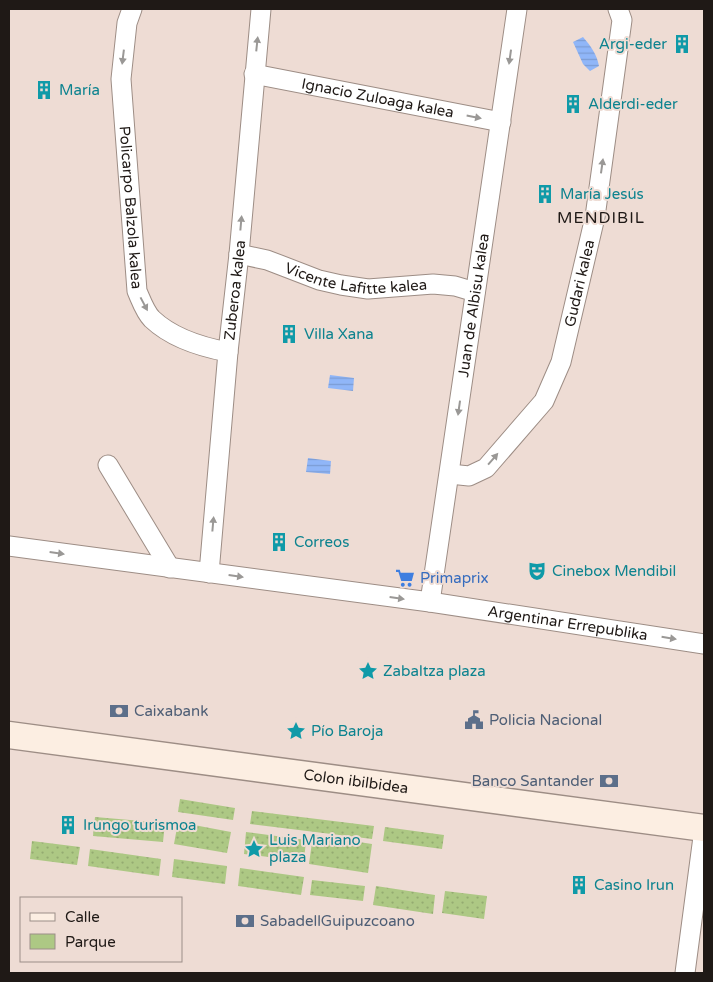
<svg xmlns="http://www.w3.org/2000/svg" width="713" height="982" font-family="'Varela Round',sans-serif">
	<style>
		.green { fill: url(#green-dots) }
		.water { fill: url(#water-rules) }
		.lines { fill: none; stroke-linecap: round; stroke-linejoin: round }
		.minor-casing { stroke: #9d8d85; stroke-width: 21 }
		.secondary-casing { stroke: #9d8d85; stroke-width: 29 }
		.minor { stroke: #fff; stroke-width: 19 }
		.secondary { stroke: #fceee2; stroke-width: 26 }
		.oneway { fill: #9a9896 }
		.labels { text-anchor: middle; stroke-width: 4; stroke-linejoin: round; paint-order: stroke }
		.culture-label { font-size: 15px; fill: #0d838f; stroke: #eedcd4; text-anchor: start }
		.street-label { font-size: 15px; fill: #1f1916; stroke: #eedcd4 }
		.shop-label { font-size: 15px; fill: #366cbe; stroke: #eedcd4; text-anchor: start }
		.service-label { font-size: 15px; fill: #4e5e75; stroke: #eedcd4; text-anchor: start }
		.neighbourhood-label { font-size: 16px; letter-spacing: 1px; fill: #1f1916; stroke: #eedcd4 }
	</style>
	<defs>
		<pattern id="green-dots" width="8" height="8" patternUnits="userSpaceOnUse" patternTransform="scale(1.25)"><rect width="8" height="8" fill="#adc884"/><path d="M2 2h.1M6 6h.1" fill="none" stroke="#94ab71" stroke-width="1.8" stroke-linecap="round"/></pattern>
		<pattern id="water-rules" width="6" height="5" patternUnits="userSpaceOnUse" patternTransform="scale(1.25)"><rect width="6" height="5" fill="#90b6f8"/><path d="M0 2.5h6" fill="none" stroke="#7c9cd4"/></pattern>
	</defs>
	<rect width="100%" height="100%" fill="#eedcd4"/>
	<path class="green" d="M 180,799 L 235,808 L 233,820 L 178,812 Z
		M 252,811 L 374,826 L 372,839 L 250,824 Z
		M 95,817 L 165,823 L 163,842 L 93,836 Z
		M 178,822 L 231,832 L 227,853 L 174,844 Z
		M 385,827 L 444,835 L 442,849 L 383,841 Z
		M 246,832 L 306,840 L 304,861 L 244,854 Z
		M 313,835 L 372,844 L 368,873 L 309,864 Z
		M 32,841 L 80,847 L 77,865 L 30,859 Z
		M 90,849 L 161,859 L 159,876 L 88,866 Z
		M 174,859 L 227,866 L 225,884 L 172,877 Z
		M 240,868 L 304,877 L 301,895 L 238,886 Z
		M 312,880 L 365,886 L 363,901 L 310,895 Z
		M 376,886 L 435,895 L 433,914 L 373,905 Z
		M 445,891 L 487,896 L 484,919 L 442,913 Z"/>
	<path class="water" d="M 583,37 C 591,46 597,55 599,66 L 590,71 L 583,64 L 573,42 Z
		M 330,375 L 354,378 L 353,391 L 328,388 Z
		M 308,458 L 331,461 L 330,474 L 306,472 Z"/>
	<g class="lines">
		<g class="minor-casing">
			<g id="minor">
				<path id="s1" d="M 132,9 L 127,23 L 121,79 L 137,291 C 141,300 145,312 152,319 C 172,338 201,347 228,352"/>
				<path id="s2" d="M 254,74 L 501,122"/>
				<path id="s3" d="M 239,254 L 267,260 L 319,280 L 341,285 L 368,289 L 433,284 L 455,286 L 475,292"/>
				<path d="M 108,465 L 170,568"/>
				<path id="s4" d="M 450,474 L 469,476 L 486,468 L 544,401 L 561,362 L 595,217 L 622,20 L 618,9"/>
				<path id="s5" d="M 9,546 L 430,602 L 704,644"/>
				<path id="s6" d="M 209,573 L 228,352 L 239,254 L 261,9"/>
				<path id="s7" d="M 430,602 L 517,9"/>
				<path d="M 685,973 L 703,837"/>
			</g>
		</g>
		<g class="secondary-casing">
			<g id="secondary">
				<path id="s8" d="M 9,735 L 704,828"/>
			</g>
		</g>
		<use href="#minor" class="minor"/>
		<use href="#secondary" class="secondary"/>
	</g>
	<defs><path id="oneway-solid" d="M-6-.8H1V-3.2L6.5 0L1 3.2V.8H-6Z" transform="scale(1.25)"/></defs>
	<g class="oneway">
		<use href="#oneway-solid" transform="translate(257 44) rotate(-84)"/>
		<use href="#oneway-solid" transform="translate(123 57) rotate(97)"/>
		<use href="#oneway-solid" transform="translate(510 57) rotate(98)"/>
		<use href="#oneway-solid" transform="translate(474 117) rotate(11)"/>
		<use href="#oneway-solid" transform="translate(602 166) rotate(-82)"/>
		<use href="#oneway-solid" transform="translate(241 223) rotate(-85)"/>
		<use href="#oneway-solid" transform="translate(144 304) rotate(62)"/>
		<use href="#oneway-solid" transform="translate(459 408) rotate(98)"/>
		<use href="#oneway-solid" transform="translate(493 459) rotate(-49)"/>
		<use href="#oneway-solid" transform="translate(213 524) rotate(-85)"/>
		<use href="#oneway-solid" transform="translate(57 553) rotate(8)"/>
		<use href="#oneway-solid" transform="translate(236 576) rotate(8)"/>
		<use href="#oneway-solid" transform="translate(397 598) rotate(8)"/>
		<use href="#oneway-solid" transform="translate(669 638) rotate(9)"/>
	</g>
	<defs>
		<g id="building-bare" transform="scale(1.5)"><path d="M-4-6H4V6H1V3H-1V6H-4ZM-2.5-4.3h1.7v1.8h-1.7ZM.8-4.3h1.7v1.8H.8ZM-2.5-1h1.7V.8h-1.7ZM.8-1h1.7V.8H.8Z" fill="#0f9aa8" stroke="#eedcd4" stroke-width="2.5" paint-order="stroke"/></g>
		<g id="theatre-bare" transform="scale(1.5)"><path d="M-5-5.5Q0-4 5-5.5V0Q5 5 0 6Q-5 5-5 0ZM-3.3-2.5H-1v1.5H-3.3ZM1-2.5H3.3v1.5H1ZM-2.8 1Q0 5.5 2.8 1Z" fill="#0f9aa8" stroke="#eedcd4" stroke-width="2.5" paint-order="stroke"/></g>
		<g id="supermarket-bare" transform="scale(1.5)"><path d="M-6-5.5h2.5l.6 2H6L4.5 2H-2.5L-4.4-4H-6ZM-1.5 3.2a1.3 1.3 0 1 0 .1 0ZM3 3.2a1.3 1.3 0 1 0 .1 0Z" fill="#3f7fe0" stroke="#eedcd4" stroke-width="2.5" paint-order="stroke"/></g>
		<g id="sight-bare" transform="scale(1.5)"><path d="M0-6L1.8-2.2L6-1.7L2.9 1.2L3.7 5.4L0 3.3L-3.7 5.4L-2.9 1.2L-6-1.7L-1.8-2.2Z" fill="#0f9aa8" stroke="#eedcd4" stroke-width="2.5" paint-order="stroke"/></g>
		<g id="bank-bare" transform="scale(1.5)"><path d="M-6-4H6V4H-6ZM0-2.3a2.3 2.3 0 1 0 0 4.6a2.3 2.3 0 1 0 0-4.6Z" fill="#5c6f8a" stroke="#eedcd4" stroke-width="2.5" paint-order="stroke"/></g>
		<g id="civic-bare" transform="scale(1.5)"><path d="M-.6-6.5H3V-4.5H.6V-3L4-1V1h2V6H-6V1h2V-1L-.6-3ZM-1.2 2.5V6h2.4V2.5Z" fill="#5c6f8a" stroke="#eedcd4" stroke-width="2.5" paint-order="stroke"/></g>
	</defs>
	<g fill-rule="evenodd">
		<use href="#building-bare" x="682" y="44"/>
		<use href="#building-bare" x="44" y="90"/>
		<use href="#building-bare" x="573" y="104"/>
		<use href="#building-bare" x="545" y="194"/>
		<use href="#building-bare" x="289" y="334"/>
		<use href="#building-bare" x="279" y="542"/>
		<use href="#theatre-bare" x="537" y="571"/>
		<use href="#supermarket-bare" x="405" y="578"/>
		<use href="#sight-bare" x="368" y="671"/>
		<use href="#bank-bare" x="119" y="711"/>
		<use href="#civic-bare" x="474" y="720"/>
		<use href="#sight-bare" x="296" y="731"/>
		<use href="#bank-bare" x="609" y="781"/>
		<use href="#building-bare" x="68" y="825"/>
		<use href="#sight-bare" x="254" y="849"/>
		<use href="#building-bare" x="579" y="885"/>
		<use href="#bank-bare" x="245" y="921"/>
	</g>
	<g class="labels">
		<g class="culture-label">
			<text x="667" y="49" text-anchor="end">Argi-eder</text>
			<text x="59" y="95">María</text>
			<text x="588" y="109">Alderdi-eder</text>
			<text x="560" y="199">María Jesús</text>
			<text x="304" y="339">Villa Xana</text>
			<text x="294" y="547">Correos</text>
			<text x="552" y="576">Cinebox Mendibil</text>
			<text x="383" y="676">Zabaltza plaza</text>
			<text x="311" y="736">Pío Baroja</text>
			<text x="83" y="830">Irungo turismoa</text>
			<text x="269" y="845">Luis Mariano<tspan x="269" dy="17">plaza</tspan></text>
			<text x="594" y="890">Casino Irun</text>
		</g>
		<g class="street-label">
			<text dy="5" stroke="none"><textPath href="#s2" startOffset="126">Ignacio Zuloaga kalea</textPath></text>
			<text dy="5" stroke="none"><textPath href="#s1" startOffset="200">Policarpo Balzola kalea</textPath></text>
			<text dy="5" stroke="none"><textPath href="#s3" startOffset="121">Vicente Lafitte kalea</textPath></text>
			<text dy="5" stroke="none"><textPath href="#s4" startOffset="250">Gudari kalea</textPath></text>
			<text dy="5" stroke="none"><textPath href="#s6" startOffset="284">Zuberoa kalea</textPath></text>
			<text dy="5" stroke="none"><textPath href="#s7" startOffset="300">Juan de Albisu kalea</textPath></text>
			<text dy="5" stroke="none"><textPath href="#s5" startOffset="564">Argentinar Errepublika</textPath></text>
			<text dy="5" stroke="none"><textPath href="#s8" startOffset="350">Colon ibilbidea</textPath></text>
		</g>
		<g class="shop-label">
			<text x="420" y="583">Primaprix</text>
		</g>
		<g class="service-label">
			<text x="134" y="716">Caixabank</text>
			<text x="489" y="725">Policia Nacional</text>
			<text x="594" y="786" text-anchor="end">Banco Santander</text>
			<text x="260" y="926">SabadellGuipuzcoano</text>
		</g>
		<g class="neighbourhood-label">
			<text x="601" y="223">MENDIBIL</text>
		</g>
	</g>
	<rect width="713" height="982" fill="none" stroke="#1f1916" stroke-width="20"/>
	<rect x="20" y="897" width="162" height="65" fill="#eedcd4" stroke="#9b8e88"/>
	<rect x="30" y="913" width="25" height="8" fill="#fceee2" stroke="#9b8e88"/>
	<text x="65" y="922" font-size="15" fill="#1f1916">Calle</text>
	<rect x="30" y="934" width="25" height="15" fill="#adc884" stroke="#9b8e88"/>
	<text x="65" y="947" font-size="15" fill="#1f1916">Parque</text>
</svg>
